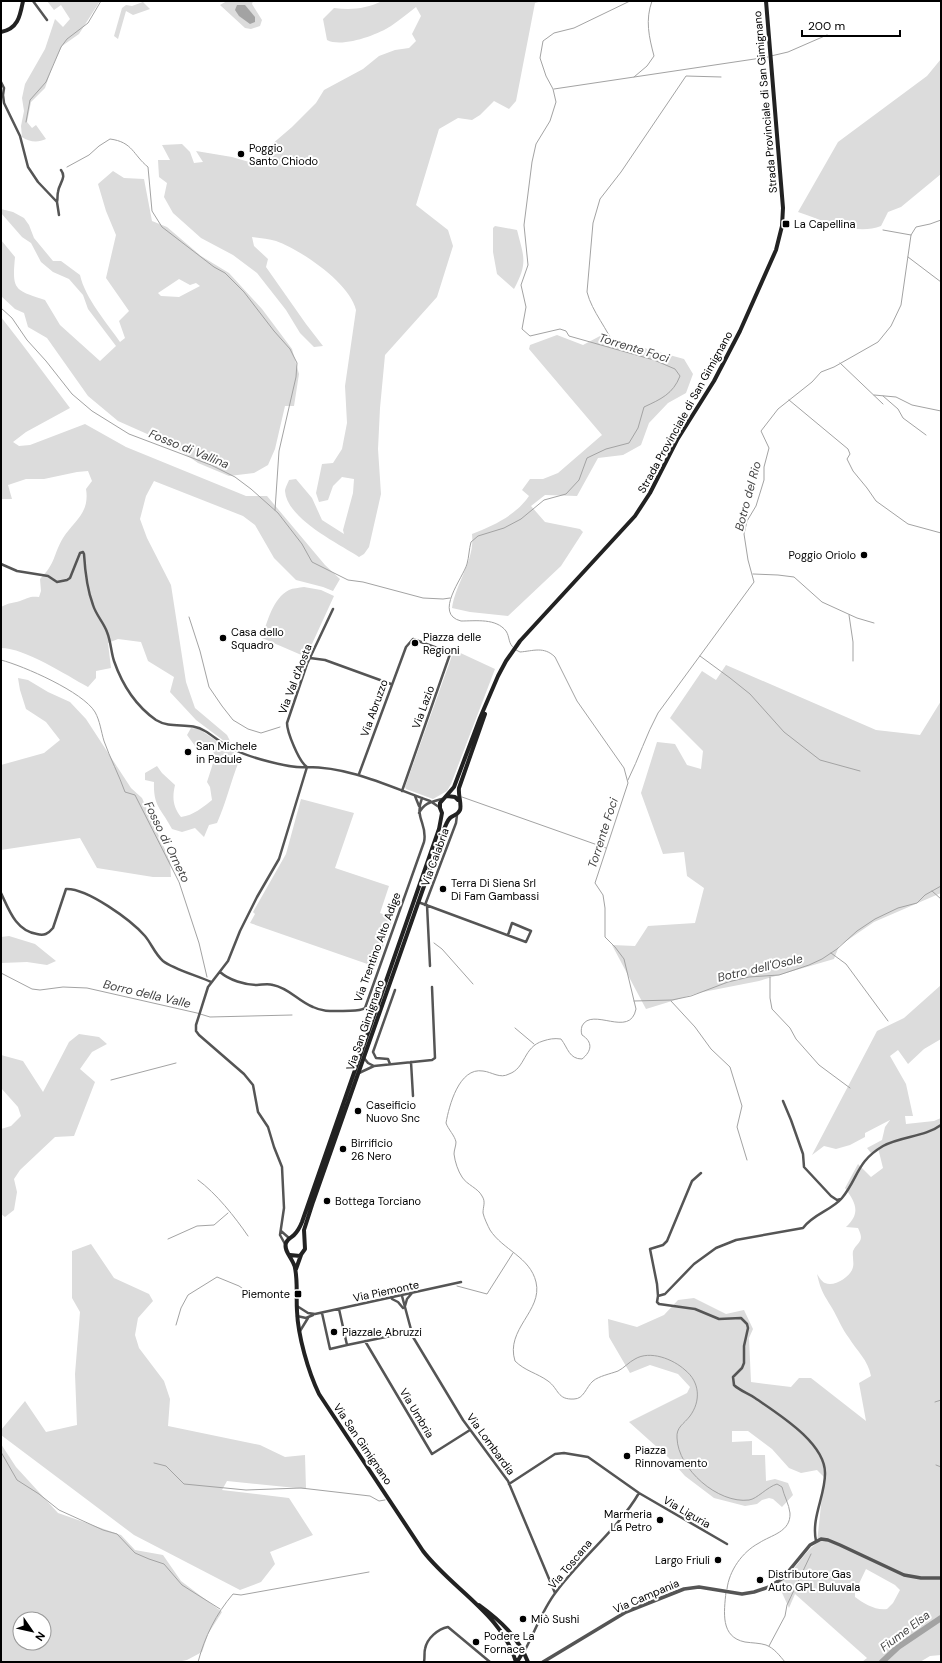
<svg xmlns="http://www.w3.org/2000/svg" width="942" height="1663" font-family="'DM Sans',sans-serif">
	<style>
		.green { fill: #dcdcdc; fill-rule: evenodd }
		.water { fill: #a3a3a3 }
		.lines { fill: none; stroke-linecap: round; stroke-linejoin: round }
		.stream { stroke: #a3a3a3; stroke-width: 1 }
		.river { stroke: #a3a3a3; stroke-width: 6 }
		.minor { stroke: #555; stroke-width: 2.5 }
		.tertiary { stroke: #555; stroke-width: 3.5 }
		.secondary { stroke: #222; stroke-width: 4 }
		.poi-dot { fill: #000; stroke: #fff; stroke-width: 1.5 }
		.labels { text-anchor: middle; stroke-width: 4; stroke-linejoin: round; paint-order: stroke }
		.street-label { font-size: 11px; fill: #000; stroke: #fff }
		.poi-label { font-size: 11px; fill: #000; stroke: #fff; text-anchor: start }
		.water-label { font-size: 12px; font-style: italic; fill: #444; stroke: #fff }
	</style>
	<rect width="100%" height="100%" fill="#fff"/>
	<path class="green" d="M 47,1 L 100,1 L 79,34 L 62,46 L 53,65 L 45,88 L 31,102 L 27,122 L 32,128 L 36,125 L 46,139 C 38,143 29,142 22,137 L 21,126 L 24,111 L 22,98 L 25,84 L 45,49 L 55,19 L 63,27 L 70,19 L 61,5 L 54,10 Z
		M 227,1 L 253,1 L 252,4 L 262,20 L 260,26 L 251,29 L 245,28 L 220,5 Z
		M 382,1 L 542,1 L 535,3 L 516,101 L 509,109 L 494,101 L 480,115 L 472,120 L 458,118 L 439,129 L 416,205 L 448,230 L 453,246 L 437,297 L 385,355 L 380,408 L 378,449 L 381,494 L 369,547 L 364,554 L 359,557 C 338,543 287,519 285,491 C 285,488 288,483 289,480 L 296,479 L 312,498 L 322,520 L 344,534 L 343,530 L 353,493 L 354,479 L 342,477 L 333,486 L 328,500 L 319,502 L 316,493 L 322,464 L 333,463 L 342,449 L 347,423 L 345,386 L 356,310 C 350,283 301,250 276,241 C 269,239 260,238 252,237 L 254,246 L 268,259 L 266,267 L 306,324 L 323,346 L 314,347 L 300,333 L 286,310 L 257,273 L 233,255 L 201,238 L 173,213 L 164,197 L 167,183 L 159,177 L 158,160 L 170,160 L 162,145 L 182,144 L 190,152 L 194,163 L 203,162 L 196,151 L 232,157 L 256,164 L 263,158 L 271,145 L 292,127 L 316,103 L 324,90 L 363,69 L 379,56 L 395,50 L 409,48 L 416,41 L 412,34 L 421,16 L 416,7 C 408,13 400,20 391,26 C 377,35 342,48 327,40 L 323,19 L 334,8 C 351,10 366,9 382,1 Z
		M 143,2 L 150,9 L 133,15 L 126,11 L 118,39 L 114,36 L 122,8 L 126,5 L 132,6 Z
		M 941,59 L 941,174 L 901,207 L 888,212 L 881,226 C 855,236 822,220 798,212 L 838,142 L 927,76 Z
		M 113,171 L 124,178 L 144,179 L 152,221 L 167,227 L 201,256 L 229,273 L 262,309 L 292,349 L 299,374 L 294,406 L 285,406 L 275,449 L 268,465 L 254,473 L 229,476 L 198,463 L 172,445 L 118,421 L 88,396 L 47,338 L 28,327 L 24,313 L 15,309 L 1,296 L 1,240 L 15,257 C 12,290 14,290 45,300 L 60,325 L 100,361 L 116,346 L 88,309 L 83,295 L 69,279 L 53,272 L 41,262 L 31,243 L 22,237 L 1,213 L 1,209 L 13,212 L 24,218 L 29,225 L 34,238 L 53,261 L 61,261 L 80,275 C 85,298 107,323 120,342 L 125,338 L 119,321 L 129,311 L 106,278 L 116,235 L 106,211 L 98,184 ZM 179,279 L 190,285 L 196,283 L 200,286 L 179,297 L 161,296 L 158,293 Z
		M 495,226 L 517,230 C 524,257 528,263 514,289 L 497,274 L 493,252 L 493,228 Z
		M 1,317 C 25,347 47,378 70,408 L 26,432 L 13,442 L 19,446 L 30,445 L 85,424 L 126,447 L 246,496 L 267,496 L 325,565 L 340,579 L 333,591 L 323,587 L 296,580 L 274,558 L 255,525 L 243,516 L 154,481 L 146,496 L 140,519 L 147,538 L 171,585 L 186,682 L 195,708 L 227,735 L 231,743 L 228,744 L 196,720 L 170,692 L 174,677 L 148,661 L 141,642 L 118,639 L 108,643 L 111,668 L 96,671 L 96,678 L 88,687 C 66,675 25,648 1,648 L 1,607 C 8,603 13,603 20,601 C 29,598 29,596 39,597 L 41,591 L 40,579 C 56,563 53,555 63,538 C 74,521 90,513 86,489 L 92,481 L 88,471 L 77,472 L 44,479 L 26,479 L 8,485 L 12,499 L 1,499 Z
		M 557,335 L 583,345 L 600,336 L 684,359 L 693,374 L 686,393 L 668,403 L 649,423 L 641,445 L 623,455 L 598,458 L 577,496 L 545,495 L 531,506 L 545,522 L 580,529 L 583,532 L 561,566 L 508,616 L 470,612 L 452,608 C 456,582 475,561 472,534 C 494,525 515,516 529,496 L 522,490 L 530,479 L 543,479 L 558,473 L 602,435 L 529,349 L 530,345 Z
		M 304,587 L 321,590 L 334,596 L 306,657 L 262,638 C 267,622 273,598 289,590 C 293,588 299,588 304,587 Z
		M 454,650 L 495,669 L 451,784 L 447,791 L 433,799 L 406,789 L 405,787 Z
		M 726,665 L 876,730 L 920,735 L 941,701 L 941,893 L 874,922 L 839,946 L 834,959 L 759,981 L 698,993 L 646,1009 L 612,945 L 635,946 L 648,926 L 695,923 L 704,888 L 687,876 L 684,852 L 663,854 L 641,793 L 657,742 L 675,744 L 687,765 L 701,769 L 703,751 L 670,718 L 702,671 L 716,680 Z
		M 18,678 L 28,680 L 48,692 L 70,702 L 86,719 L 131,788 L 142,798 L 170,861 L 171,877 L 153,877 L 97,868 L 80,838 L 1,850 L 1,765 L 44,753 L 60,740 L 46,722 L 26,709 L 20,690 Z
		M 191,728 L 199,729 L 236,754 L 239,761 C 231,781 226,803 217,823 L 209,825 L 204,837 L 195,828 L 182,832 L 172,829 C 162,809 153,807 154,782 L 145,780 L 145,773 L 157,766 L 162,773 L 175,785 C 172,798 173,807 181,817 C 194,815 202,808 212,800 L 210,787 L 207,782 L 215,757 L 212,748 L 198,750 L 187,735 Z
		M 301,799 L 354,813 L 335,868 L 389,886 L 380,913 L 393,918 L 376,967 L 250,923 L 255,914 L 253,912 L 286,854 Z
		M 9,936 L 35,944 L 56,961 L 47,965 L 27,962 L 1,963 L 1,937 Z
		M 941,985 L 941,1039 L 924,1049 L 908,1064 L 898,1050 L 890,1056 L 906,1084 L 913,1116 L 905,1116 L 906,1124 L 934,1121 L 941,1118 L 941,1655 L 930,1656 L 920,1662 L 862,1662 L 867,1658 L 795,1594 L 789,1608 L 778,1584 C 794,1574 801,1554 817,1543 L 824,1477 L 817,1470 L 801,1473 L 789,1468 L 772,1449 L 748,1431 L 732,1431 L 732,1442 L 752,1441 L 752,1455 L 765,1455 L 766,1481 L 775,1479 L 788,1483 L 793,1495 L 782,1507 L 773,1499 L 769,1498 L 762,1500 L 757,1504 L 745,1506 L 714,1498 L 685,1476 L 668,1457 L 629,1422 L 687,1393 L 690,1387 L 678,1374 L 650,1365 L 630,1373 L 609,1337 L 608,1319 L 637,1327 L 664,1315 L 678,1300 L 694,1298 L 726,1314 L 744,1310 L 753,1329 L 749,1338 L 751,1382 L 791,1387 L 799,1378 L 811,1378 L 866,1421 L 859,1383 L 871,1376 C 868,1360 857,1351 849,1338 C 842,1329 838,1318 832,1308 C 823,1293 821,1291 817,1274 C 819,1277 822,1282 825,1283 C 834,1287 848,1278 852,1270 C 855,1264 852,1258 853,1251 C 858,1241 865,1242 858,1228 L 846,1227 C 861,1213 856,1203 845,1188 L 858,1164 L 871,1177 L 883,1168 L 878,1148 L 871,1153 L 867,1148 L 882,1140 L 885,1127 L 890,1120 L 865,1133 L 865,1137 L 850,1145 L 836,1149 L 824,1146 L 812,1155 L 877,1031 L 904,1018 ZM 866,1569 L 895,1585 L 900,1590 L 893,1603 L 887,1609 C 876,1611 863,1603 855,1597 L 855,1592 Z
		M 79,1034 L 99,1037 L 107,1044 L 92,1052 L 80,1069 L 95,1082 L 74,1136 L 55,1137 L 20,1170 L 14,1179 L 17,1192 L 14,1210 L 5,1217 L 1,1214 L 1,1129 L 11,1126 L 21,1116 L 18,1107 L 1,1088 L 1,1055 L 23,1061 L 43,1092 L 69,1042 Z
		M 91,1244 L 114,1278 L 149,1294 L 153,1301 L 138,1318 L 135,1335 L 139,1348 L 164,1381 L 170,1399 L 168,1426 L 260,1445 L 285,1457 L 305,1455 L 306,1489 L 227,1481 L 222,1490 L 289,1498 L 313,1535 L 270,1552 L 275,1564 L 261,1582 L 240,1590 L 134,1535 L 1,1435 L 1,1430 L 25,1401 L 46,1432 L 77,1425 L 75,1374 L 80,1312 L 72,1298 L 72,1251 Z
		M 1,1444 L 16,1467 L 58,1513 L 121,1535 L 135,1550 L 163,1555 L 181,1581 L 222,1612 L 208,1634 L 202,1652 L 187,1660 L 177,1662 L 1,1662 ZM 20,1619 L 44,1619 L 44,1643 L 20,1643 Z"/>
	<path class="water" d="M 237,5 L 245,5 L 255,17 L 255,22 L 250,24 L 239,16 L 235,10 Z"/>
	<g class="lines">
		<path class="stream" d="M 771,56 L 788,52 L 827,35
			M 634,77 L 647,66 L 654,56 C 649,37 645,20 652,1
			M 554,89 L 768,57
			M 26,122 L 30,100 L 46,82 L 61,47 L 67,39 L 88,23 L 101,1
			M 67,167 L 89,155 L 99,146 L 110,139 C 133,142 133,155 148,167 L 152,211 L 162,227 L 214,267 L 225,273 L 244,292 L 274,331 L 290,349 L 297,363 L 296,377 L 279,451 L 275,510
			M 883,230 L 911,235
			M 908,257 L 941,282
			M 1,308 L 12,318 L 27,340 L 46,361 L 72,394 L 92,411 L 129,434 L 211,465 L 235,477 L 251,489 L 278,513 L 302,544 L 312,562 L 348,580 L 363,582 L 423,598 L 443,599 L 450,598
			M 615,348 C 608,329 592,312 587,292 L 593,223 L 600,199 L 621,172 L 686,76 L 721,77
			M 840,363 L 883,404
			M 874,395 L 896,397 L 912,405 L 941,411
			M 883,396 L 898,409 L 903,418 L 926,435
			M 789,400 L 848,449 L 850,454 L 847,459 L 853,471 L 867,488 L 876,501 L 908,524 L 941,533
			M 753,574 L 778,575 L 794,577 L 822,602 L 857,618 L 874,623
			M 849,615 L 853,642 L 853,661
			M 189,617 L 200,651 L 209,687 L 222,706 L 233,720 L 248,729 L 261,733 L 280,727
			M 514,648 C 508,644 510,637 506,631 C 496,618 476,621 461,621 C 433,614 463,578 467,564 C 469,557 469,549 471,542 L 478,536 L 504,528 L 521,519 L 544,500 L 566,494 L 579,480 L 587,458 L 606,449 L 629,443 L 638,428 L 644,407 C 661,399 673,394 680,376 L 675,369 L 654,360 L 569,336 L 566,331 L 560,329 L 530,336 L 522,329 L 526,307 L 521,285 L 528,265 L 524,225 L 532,162 L 536,144 L 550,121 L 556,102 L 553,89 L 546,76 L 540,58 L 543,41 L 554,33 L 574,28 L 630,1
			M 516,650 L 520,652 C 533,651 544,646 555,657 L 577,701 L 624,768 L 628,783 L 595,883 L 603,895 L 605,908 L 605,937 L 615,947 L 624,959 L 636,1009 C 630,1039 592,1006 582,1026 C 581,1030 581,1032 582,1035 C 593,1042 592,1051 582,1059 C 569,1059 568,1048 561,1039 C 554,1038 549,1039 543,1041 C 523,1047 526,1068 509,1074 C 500,1079 492,1072 483,1071 C 459,1067 449,1106 446,1123 C 448,1129 455,1136 456,1142 C 456,1146 454,1150 454,1154 C 455,1162 458,1171 462,1177 C 467,1185 478,1188 482,1196 C 486,1202 483,1206 483,1213 C 484,1218 488,1226 490,1230 C 503,1250 530,1257 536,1282 C 543,1311 505,1329 515,1361 C 525,1371 537,1373 548,1381 C 559,1389 557,1400 574,1399 C 584,1399 586,1387 593,1381 C 599,1376 610,1374 618,1371 C 624,1368 629,1362 635,1359 C 650,1350 673,1359 685,1370 C 700,1382 701,1401 690,1416 C 684,1424 676,1427 677,1438 C 678,1469 718,1504 749,1500 C 757,1499 767,1487 777,1484 L 782,1487 C 784,1496 789,1504 790,1513 C 791,1532 771,1535 759,1543 C 742,1552 729,1571 727,1589
			M 700,656 L 730,678 L 750,694 L 784,732 L 820,760 L 860,771
			M 1,660 C 24,666 83,692 95,712 C 100,721 101,731 104,741 C 110,758 119,775 125,792 L 135,795 L 179,882 L 199,943 L 207,977
			M 628,780 C 639,758 646,735 658,713 L 754,582 L 748,560 L 744,534 L 747,521 L 756,506 L 764,480 L 764,467 L 769,448 L 761,431 L 778,409 L 812,382 L 821,372 L 834,367 L 878,342 L 891,326 L 901,305 L 911,235 L 916,227 L 930,224 L 941,220
			M 462,797 L 606,848
			M 932,891 L 941,899
			M 434,943 L 442,949 L 473,984
			M 831,953 L 846,964 L 888,1021
			M 1,973 L 32,989 L 40,990 L 63,987 L 87,988 L 197,1013 L 210,1017 L 292,1015
			M 770,977 L 770,998 L 772,1009 L 790,1028 L 796,1039 L 819,1065 L 850,1088
			M 634,1001 L 672,1000 L 691,996 L 728,982 L 749,977 L 779,975 L 809,965 L 822,959 L 837,949 L 857,931 L 875,919 L 898,908 L 917,903 L 925,895 L 941,886
			M 671,1001 L 695,1027 L 711,1049 L 730,1067 L 742,1106 L 737,1127 L 747,1160
			M 515,1028 L 534,1044
			M 111,1080 L 176,1063
			M 198,1180 C 216,1193 235,1217 248,1236
			M 168,1239 L 197,1226 L 214,1225 L 228,1213
			M 457,1286 L 487,1294 L 513,1253
			M 176,1325 L 181,1308 L 188,1295 L 217,1277 L 239,1286 L 249,1293
			M 935,1402 L 941,1400
			M 1,1452 L 17,1480 L 39,1494 L 59,1510 L 103,1530 L 117,1534 L 135,1553 L 149,1559 L 164,1564 L 182,1585 L 220,1609
			M 154,1463 L 166,1466 L 184,1484 L 246,1490 L 301,1488 L 370,1496 L 379,1501 L 385,1500
			M 936,1465 L 941,1467
			M 726,1592 C 724,1612 720,1637 745,1642 C 752,1643 760,1643 766,1645 C 774,1648 780,1656 785,1662
			M 769,1646 L 785,1616 L 787,1605 L 811,1554
			M 198,1662 C 205,1636 216,1614 233,1594 L 241,1595 L 369,1572"/>
		<path class="river" d="M 882,1662 L 898,1647 L 941,1618"/>
		<path class="minor" d="M 33,1 L 47,20
			M 1,82 L 4,88 L 3,95 L 4,103 L 20,136 L 28,167 L 38,182 L 57,202 C 58,198 57,196 58,192 C 59,183 67,178 61,170
			M 57,202 L 59,215
			M 1,564 L 17,571 L 48,576 L 57,582 L 67,580 L 70,578 L 80,553 L 83,552 L 84,554 C 85,571 87,589 93,605 C 96,615 104,623 107,632 C 111,642 111,652 114,661 C 122,684 136,706 156,720 C 172,730 190,721 205,731 C 215,737 223,745 233,749 C 248,757 291,769 307,767 L 279,859 L 257,897 L 240,931 L 228,961 L 208,987 L 196,1025 L 196,1031 L 199,1035 L 244,1074 L 253,1085 L 258,1112 L 268,1127 L 274,1147 L 282,1167 L 284,1208 L 280,1235 L 285,1244
			M 333,609 L 307,664 L 287,723 C 287,732 299,762 307,767 C 351,767 390,787 430,801 L 439,807
			M 310,658 L 325,660 L 391,684
			M 359,774 L 406,647 L 413,639 L 448,652 L 450,654 L 402,791
			M 415,796 L 419,806
			M 419,813 C 425,802 432,802 442,799
			M 1,893 C 9,910 16,931 37,934 C 44,936 48,934 53,928 L 66,889 C 87,888 131,920 145,936 C 151,943 155,954 163,961 C 173,969 198,976 211,982
			M 418,902 L 526,942 L 531,931 L 512,923 L 508,935
			M 425,905 L 456,823 L 457,815
			M 427,905 L 430,966
			M 220,972 C 229,980 245,985 257,985 C 262,985 267,983 273,985 C 289,988 298,1001 313,1007 C 323,1012 333,1011 343,1011 C 350,1010 359,1012 365,1008 L 424,842 C 428,824 414,819 422,798
			M 364,1058 L 368,1063 L 374,1066
			M 411,1062 L 413,1096
			M 390,1064 L 388,1059 L 376,1058 L 373,1052 L 395,990
			M 359,1073 L 374,1066 L 432,1060 L 435,1058 L 432,987
			M 783,1101 L 791,1120 L 803,1154 L 804,1167 L 831,1196 L 837,1200 L 841,1199
			M 281,1231 L 289,1238
			M 402,1296 L 413,1337 L 463,1420 L 508,1481 L 555,1593
			M 658,1296 L 657,1284 L 650,1249 L 663,1245 L 667,1241 L 692,1181 L 701,1173
			M 392,1299 L 398,1302 L 403,1308
			M 297,1306 L 308,1313 L 315,1314 L 461,1282
			M 405,1306 L 407,1299 L 412,1293
			M 322,1313 L 330,1349 L 347,1345 L 339,1309
			M 297,1316 L 306,1318 L 313,1315
			M 300,1331 L 308,1318
			M 365,1341 L 432,1454 L 470,1430
			M 347,1345 L 410,1332
			M 509,1484 L 555,1454 L 564,1453 L 588,1457 L 639,1493 L 727,1544
			M 816,1541 C 811,1518 825,1496 825,1474 C 826,1443 778,1414 755,1398 C 748,1393 740,1391 734,1385 L 733,1377 L 742,1368 L 744,1363 L 744,1346 L 748,1328 L 747,1324 L 741,1318 L 719,1319 L 695,1309 L 659,1304 L 657,1302 L 658,1296 L 665,1294 L 694,1264 L 716,1248 L 736,1240 L 803,1228 C 813,1214 832,1210 842,1198 C 859,1177 856,1162 883,1146 C 901,1136 925,1137 941,1125
			M 524,1652 C 535,1632 542,1610 556,1592 C 581,1558 618,1529 639,1493
			M 424,1662 C 425,1657 424,1653 425,1649 C 427,1638 438,1629 448,1627 L 490,1662"/>
		<path class="tertiary" d="M 543,1662 L 626,1612 L 684,1589 L 699,1587 L 742,1594 L 754,1592 L 769,1587 L 783,1578 L 810,1545 L 821,1539 L 828,1540 L 840,1545 L 904,1575 L 921,1578 L 941,1578"/>
		<path class="secondary" d="M 1,32 C 18,29 20,16 23,1
			M 447,796 L 455,797 L 458,800
			M 290,1255 L 300,1256 L 305,1249 L 304,1230 L 313,1202 L 442,835 C 444,830 446,822 450,818 C 453,815 458,815 460,810 C 462,805 458,795 459,788 L 485,714
			M 296,1269 L 301,1255
			M 479,1605 C 501,1621 518,1637 528,1662
			M 516,1662 C 502,1614 452,1589 423,1551 L 319,1394 C 308,1371 298,1336 297,1311 C 296,1297 298,1282 295,1268 C 294,1260 283,1251 286,1243 C 287,1239 291,1238 294,1235 C 298,1231 300,1227 302,1222 L 439,829 L 442,813 L 440,808 L 440,803 L 454,787 L 480,718 L 498,676 L 506,661 L 520,641 L 635,516 L 650,493 L 677,440 L 714,381 L 740,331 L 776,250 L 782,226 L 783,208 L 766,1
			M 517,1662 L 523,1652"/>
	</g>
	<g class="poi-dot">
		<circle cx="241" cy="154" r="4"/>
		<rect x="782" y="220" width="8" height="8" rx="2"/>
		<circle cx="864" cy="555" r="4"/>
		<circle cx="223" cy="638" r="4"/>
		<circle cx="415" cy="643" r="4"/>
		<circle cx="188" cy="752" r="4"/>
		<circle cx="443" cy="889" r="4"/>
		<circle cx="358" cy="1111" r="4"/>
		<circle cx="343" cy="1149" r="4"/>
		<circle cx="327" cy="1201" r="4"/>
		<rect x="294" y="1290" width="8" height="8" rx="2"/>
		<circle cx="334" cy="1332" r="4"/>
		<circle cx="627" cy="1456" r="4"/>
		<circle cx="660" cy="1520" r="4"/>
		<circle cx="718" cy="1560" r="4"/>
		<circle cx="760" cy="1580" r="4"/>
		<circle cx="523" cy="1619" r="4"/>
		<circle cx="476" cy="1642" r="4"/>
	</g>
	<g class="labels">
		<g class="street-label">
			<text transform="translate(765 102) rotate(-95)" y="4">Strada Provinciale di San Gimignano</text>
			<text transform="translate(685 412) rotate(-61)" y="4">Strada Provinciale di San Gimignano</text>
			<text transform="translate(295 679) rotate(-69)" y="4">Via Val d'Aosta</text>
			<text transform="translate(423 707) rotate(-70)" y="4">Via Lazio</text>
			<text transform="translate(374 708) rotate(-70)" y="4">Via Abruzzo</text>
			<text transform="translate(435 857) rotate(-70)" y="4">Via Calabria</text>
			<text transform="translate(377 947) rotate(-70)" y="4">Via Trentino Alto Adige</text>
			<text transform="translate(365 1025) rotate(-71)" y="4">Via San Gimignano</text>
			<text transform="translate(386 1291) rotate(-12)" y="4">Via Piemonte</text>
			<text transform="translate(417 1413) rotate(59)" y="4">Via Umbria</text>
			<text transform="translate(363 1444) rotate(56)" y="4">Via San Gimignano</text>
			<text transform="translate(491 1444) rotate(54)" y="4">Via Lombardia</text>
			<text transform="translate(687 1512) rotate(30)" y="4">Via Liguria</text>
			<text transform="translate(570 1564) rotate(-50)" y="4">Via Toscana</text>
			<text transform="translate(646 1596) rotate(-23)" y="4">Via Campania</text>
		</g>
		<g class="poi-label">
			<text x="249" y="152">Poggio<tspan x="249" dy="13">Santo Chiodo</tspan></text>
			<text x="794" y="228">La Capellina</text>
			<text x="856" y="559" text-anchor="end">Poggio Oriolo</text>
			<text x="231" y="636">Casa dello<tspan x="231" dy="13">Squadro</tspan></text>
			<text x="423" y="641">Piazza delle<tspan x="423" dy="13">Regioni</tspan></text>
			<text x="196" y="750">San Michele<tspan x="196" dy="13">in Padule</tspan></text>
			<text x="451" y="887">Terra Di Siena Srl<tspan x="451" dy="13">Di Fam Gambassi</tspan></text>
			<text x="366" y="1109">Caseificio<tspan x="366" dy="13">Nuovo Snc</tspan></text>
			<text x="351" y="1147">Birrificio<tspan x="351" dy="13">26 Nero</tspan></text>
			<text x="335" y="1205">Bottega Torciano</text>
			<text x="290" y="1298" text-anchor="end">Piemonte</text>
			<text x="342" y="1336">Piazzale Abruzzi</text>
			<text x="635" y="1454">Piazza<tspan x="635" dy="13">Rinnovamento</tspan></text>
			<text x="652" y="1518" text-anchor="end">Marmeria<tspan x="652" dy="13">La Petro</tspan></text>
			<text x="710" y="1564" text-anchor="end">Largo Friuli</text>
			<text x="768" y="1578">Distributore Gas<tspan x="768" dy="13">Auto GPL Buluvala</tspan></text>
			<text x="531" y="1623">Miò Sushi</text>
			<text x="484" y="1640">Podere La<tspan x="484" dy="13">Fornace</tspan></text>
		</g>
		<g class="water-label">
			<text transform="translate(634 348) rotate(17)" y="4">Torrente Foci</text>
			<text transform="translate(189 449) rotate(22)" y="4">Fosso di Vallina</text>
			<text transform="translate(748 496) rotate(-75)" y="4">Botro del Rio</text>
			<text transform="translate(603 833) rotate(-72)" y="4">Torrente Foci</text>
			<text transform="translate(167 842) rotate(64)" y="4">Fosso di Orneto</text>
			<text transform="translate(760 968) rotate(-13)" y="4">Botro dell'Osole</text>
			<text transform="translate(147 994) rotate(13)" y="4">Borro della Valle</text>
			<text transform="translate(905 1631) rotate(-37)" y="4">Fiume Elsa</text>
		</g>
	</g>
	<rect width="942" height="1663" fill="none" stroke="#000000" stroke-width="4"/>
	<g transform="translate(32 1631) rotate(124)"><circle r="19" fill="#ffffff" stroke="#999999"/>
	<path d="M0-3L7 15L0 10L-7 15Z" fill="#000000"/>
	<text y="-6" font-size="11" font-weight="bold" text-anchor="middle" fill="#000000">N</text>
	</g>
	<path d="M802 30v6h98v-6" fill="none" stroke="#000000" stroke-width="2"/>
	<text x="808" y="30" font-size="12" fill="#000000" stroke="#ffffff" stroke-width="3" paint-order="stroke">200 m</text>
</svg>
